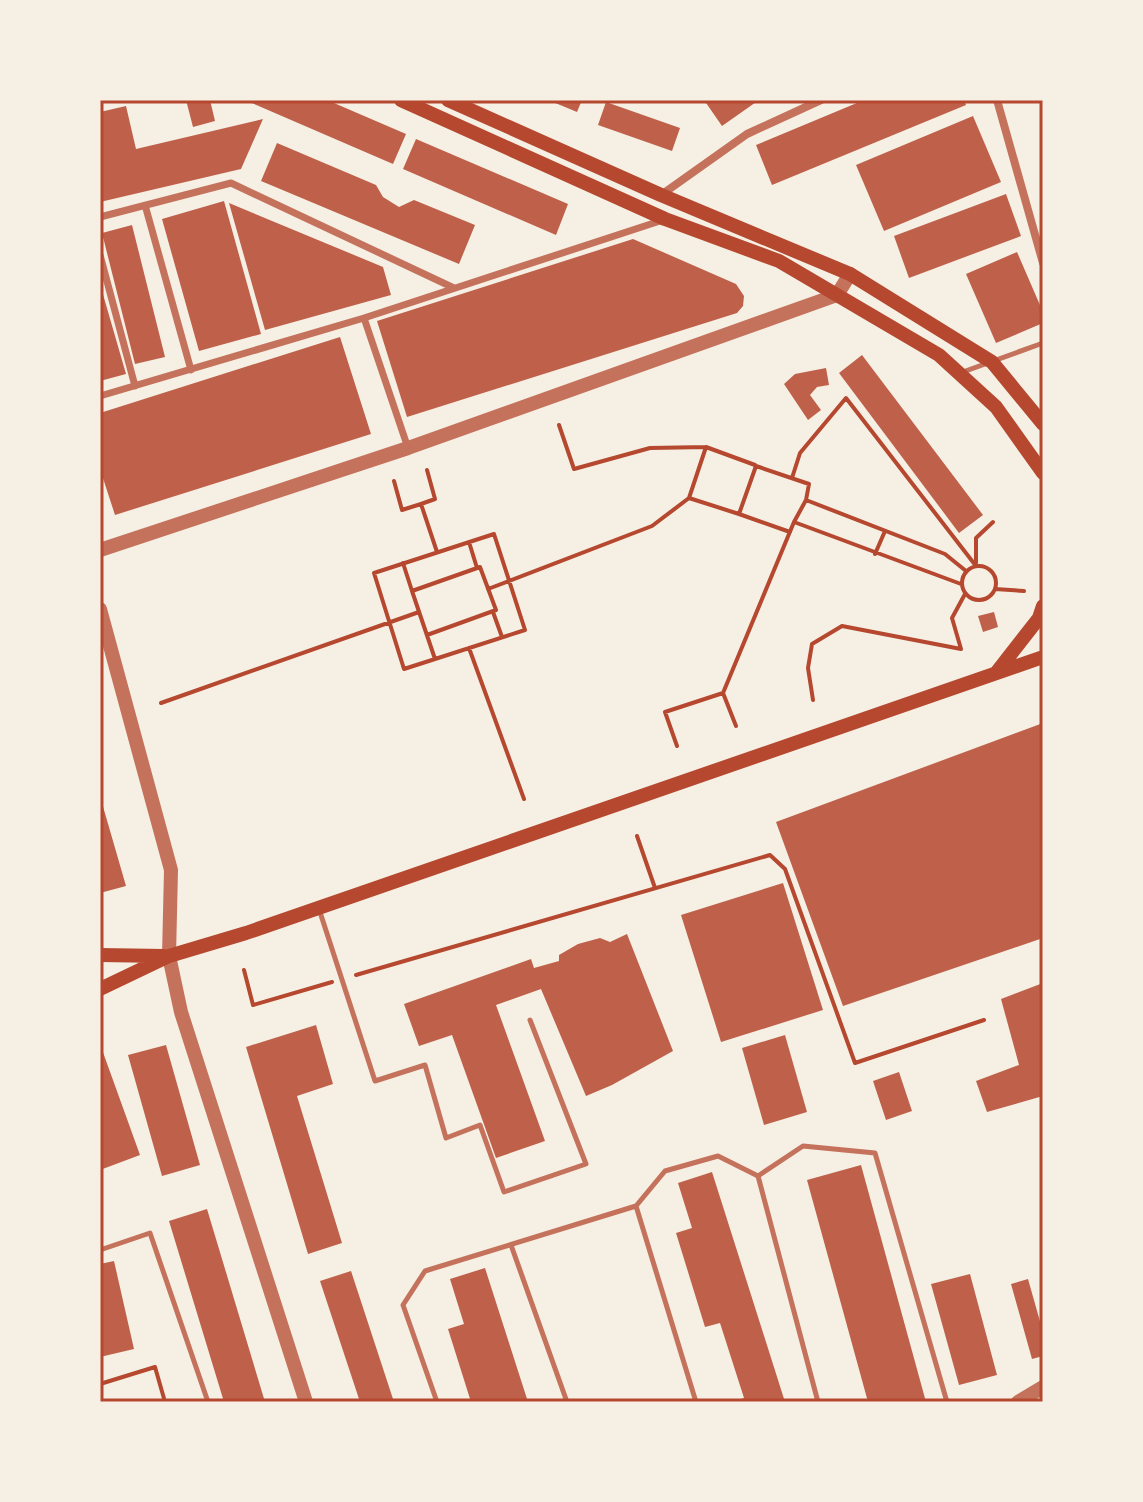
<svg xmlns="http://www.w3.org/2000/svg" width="1143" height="1502" font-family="'Titillium Web',sans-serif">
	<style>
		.building { fill: #bf614a }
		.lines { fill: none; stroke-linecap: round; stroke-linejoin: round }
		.path { stroke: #b5482f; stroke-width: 4 }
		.service { stroke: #c5725c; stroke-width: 5 }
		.pedestrian { stroke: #c5725c; stroke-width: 7 }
		.minor { stroke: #c5725c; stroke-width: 8 }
		.tertiary { stroke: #c5725c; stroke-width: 14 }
		.secondary { stroke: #b5482f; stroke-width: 14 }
		.neatline { fill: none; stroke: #b5482f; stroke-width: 3 }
	</style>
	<rect width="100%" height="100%" fill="#f6efe4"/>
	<path class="building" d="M 186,100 L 210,100 L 215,121 L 193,127 Z
		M 245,100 L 327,100 L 406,134 L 393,164 Z
		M 548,100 L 582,100 L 577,112 Z
		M 704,100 L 759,100 L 722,126 Z
		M 864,100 L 964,100 L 966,105 L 772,185 L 756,145 Z
		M 606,102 L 680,128 L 672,151 L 598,125 Z
		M 126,106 L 136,149 L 263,119 L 241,169 L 100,202 L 100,112 Z
		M 973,116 L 1001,182 L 884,231 L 856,165 Z
		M 416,139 L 568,204 L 556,235 L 403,169 Z
		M 277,143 L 376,185 L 383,197 L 399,207 L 414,200 L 475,225 L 459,264 L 261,181 Z
		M 1006,194 L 1021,236 L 909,278 L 894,236 Z
		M 224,201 L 261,334 L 199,351 L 162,219 Z
		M 229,203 L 383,267 L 391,295 L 265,330 Z
		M 132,225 L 165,357 L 135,364 L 102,233 Z
		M 633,239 L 736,284 L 744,296 L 743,306 L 737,313 L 407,417 L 377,321 Z
		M 1017,252 L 1043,312 L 1043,323 L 996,343 L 966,274 Z
		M 100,284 L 126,374 L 100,381 Z
		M 340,337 L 371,434 L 115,515 L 100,469 L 100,413 Z
		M 862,355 L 983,515 L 959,533 L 839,373 Z
		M 826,368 L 829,385 L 817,387 L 810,395 L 821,410 L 808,420 L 784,384 L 795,374 Z
		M 994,612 L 998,627 L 983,632 L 978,616 Z
		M 1043,723 L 1043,938 L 843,1006 L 776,822 Z
		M 100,796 L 126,886 L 100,893 Z
		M 783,883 L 823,1010 L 721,1042 L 681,915 Z
		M 627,934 L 673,1051 L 612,1085 L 586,1096 L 541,989 L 496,1005 L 545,1141 L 496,1158 L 452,1035 L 419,1046 L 404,1004 L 531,959 L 534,968 L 559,961 L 559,955 L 578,944 L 600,938 L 610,942 Z
		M 1043,983 L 1043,1096 L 987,1112 L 976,1081 L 1019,1065 L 1001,999 Z
		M 316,1025 L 333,1084 L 297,1096 L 342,1243 L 308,1254 L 246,1047 Z
		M 785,1035 L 807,1112 L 764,1125 L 742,1048 Z
		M 100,1044 L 140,1155 L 100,1170 Z
		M 166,1045 L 200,1165 L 162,1176 L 128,1055 Z
		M 899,1072 L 912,1111 L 886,1120 L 873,1081 Z
		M 861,1165 L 926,1402 L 868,1402 L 807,1180 Z
		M 712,1172 L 766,1342 L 785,1402 L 732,1402 L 744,1398 L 720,1323 L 705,1327 L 676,1233 L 692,1228 L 678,1183 Z
		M 207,1209 L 265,1402 L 224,1402 L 169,1221 Z
		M 114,1261 L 134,1349 L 100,1357 L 100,1264 Z
		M 485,1268 L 528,1402 L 471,1402 L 448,1329 L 464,1324 L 450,1279 Z
		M 351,1271 L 394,1402 L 360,1402 L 320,1281 Z
		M 970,1274 L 997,1375 L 959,1385 L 931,1284 Z
		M 1028,1279 L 1043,1332 L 1043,1356 L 1032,1359 L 1011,1284 Z"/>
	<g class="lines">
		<path class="path" d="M 559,425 L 574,469 L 650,448 L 706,447
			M 792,478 L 800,453 L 846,398 L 976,566
			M 394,481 L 402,510 L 421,504 L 437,552
			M 689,498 L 706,447 L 755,465
			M 421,504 L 435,499 L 427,470
			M 794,522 L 961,584
			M 790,532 L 739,514 L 756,466 L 809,484 L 806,500
			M 494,534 L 525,630 L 404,669 L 374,573 Z
			M 469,542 L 477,568
			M 875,554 L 885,531
			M 403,563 L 412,591
			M 976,563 L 976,538 L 993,522
			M962 583a17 17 0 1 1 34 0a17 17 0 1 1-34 0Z
			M 488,589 L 652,526 L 689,498 L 739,514
			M 995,589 L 1024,591
			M 493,612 L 502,637
			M 427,635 L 496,610 L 480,567 L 412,591 L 435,659
			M 469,648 L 524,799
			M 723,693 L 736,726
			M 813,700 L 808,668 L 812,644 L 842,626 L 961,649 L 952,618 L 965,594
			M 161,703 L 419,612
			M 677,746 L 665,712 L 723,693 L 794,522 L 806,500 L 945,554 L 966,571
			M 637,836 L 655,888
			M 244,970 L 253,1005 L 332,982
			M 356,975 L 770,855 L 785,869 L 855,1063 L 984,1020
			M 100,1384 L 155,1367 L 165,1402"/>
		<path class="service" d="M 960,373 L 1043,343
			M 319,909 L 375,1081 L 425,1065 L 446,1138 L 480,1125 L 504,1192 L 586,1164 L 530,1020
			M 758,1176 L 803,1146 L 875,1153 L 947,1402
			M 636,1206 L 696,1402
			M 511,1245 L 567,1402
			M 100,1250 L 150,1233 L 208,1402
			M 437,1402 L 403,1305 L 425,1271 L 636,1206 L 665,1171 L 718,1156 L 758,1176 L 818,1402"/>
		<path class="pedestrian" d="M 145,205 L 191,370
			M 100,217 L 231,183 L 454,288
			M 100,255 L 135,386
			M 364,318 L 408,448
			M 100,396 L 364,318 L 663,220"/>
		<path class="minor" d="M 997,100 L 1043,263
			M 661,195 L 747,134 L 821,100"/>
		<path class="tertiary" d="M 100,550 L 408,448 L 837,295 L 850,274
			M 100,609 L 171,870 L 169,956 L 181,1012 L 306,1402
			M 1018,1402 L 1043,1387"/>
		<path class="secondary" d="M 401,100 L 665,219 L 779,261 L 939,355 L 996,407 L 1043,473
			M 448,100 L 661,195 L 850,274 L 992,362 L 1043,424
			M 996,673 L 1039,618 L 1043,606
			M 100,955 L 164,956
			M 100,989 L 169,956 L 246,933 L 1043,657"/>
	</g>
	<rect width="1143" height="1502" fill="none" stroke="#f6efe4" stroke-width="204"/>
	<rect x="102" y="102" width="939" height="1298" class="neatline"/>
</svg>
